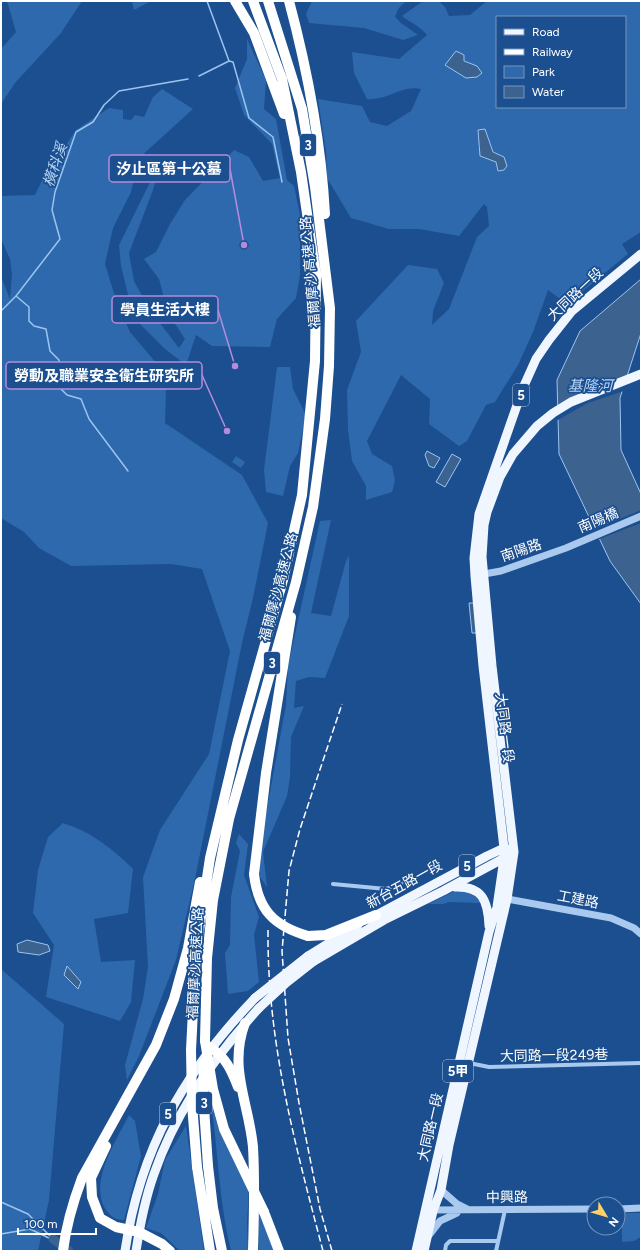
<svg xmlns="http://www.w3.org/2000/svg" width="642" height="1252" font-family="Figtree,'Noto Sans TC',sans-serif">
	<style>
		.green { fill: #2e69ad; fill-rule: evenodd }
		.water { fill: #3c6290; stroke: #9cc4f0 }
		.pier { fill: #1b4f8f }
		.lines { fill: none; stroke-linecap: round; stroke-linejoin: round }
		.stream { stroke: #9cc4f0; stroke-width: 1.5 }
		.river { stroke: #3c6290; stroke-width: 9 }
		.minor { stroke: #a9c9ee; stroke-width: 4 }
		.tertiary { stroke: #a9c9ee; stroke-width: 7 }
		.primary { stroke: #f0f6ff; stroke-width: 9 }
		.motorway { stroke: #fff; stroke-width: 10 }
		.rail { stroke: #fff; stroke-width: 1.5; stroke-dasharray: 7 3; stroke-linecap: butt }
		.primary-bridge { stroke: #f0f6ff; stroke-width: 9 }
		.motorway-bridge { stroke: #fff; stroke-width: 10 }
		.labels { text-anchor: middle; stroke-width: 3.5; stroke-linejoin: round; paint-order: stroke }
		.shield { fill: #1b4f8f; stroke: #bbcadd; stroke-width: 1 }
		.shield-label { font-size: 13px; font-weight: bold; fill: #fff }
		.street-label { font-size: 14px; fill: #fff; stroke: #1b4f8f }
		.water-label { font-size: 15px; font-style: italic; fill: #b5d3f5; stroke: #1b4f8f }
		.leader { fill: none; stroke: #b68bdc; stroke-width: 1.5 }
		.callout-dot { fill: #b68bdc; stroke: #1b4f8f; stroke-width: 1.5 }
		.callout { fill: #1b4f8f; stroke: #b68bdc; stroke-width: 1.5 }
		.callout-label { font-size: 15px; text-anchor: middle; font-weight: bold; fill: #fff }
	</style>
	<rect width="100%" height="100%" fill="#1b4f8f"/>
	<path class="green" d="M 7,1 L 82,1 L 61,33 L 15,83 L 1,104 L 1,49 L 16,32 Z
		M 132,1 L 151,1 L 134,10 Z
		M 312,1 L 406,1 L 398,9 L 395,17 L 401,23 L 418,35 L 403,40 L 364,28 L 309,23 L 306,14 Z
		M 423,1 L 439,1 L 445,7 L 449,16 L 470,15 L 487,1 L 641,1 L 641,232 L 622,244 L 628,254 L 567,304 L 548,290 L 533,332 L 518,365 L 495,402 L 486,405 L 467,441 L 459,446 L 429,424 L 430,399 L 401,375 L 367,441 L 372,454 L 392,466 L 395,481 L 392,492 L 366,500 L 366,486 L 352,461 L 348,430 L 347,390 L 361,352 L 356,321 L 408,265 L 437,269 L 444,283 L 433,311 L 432,325 L 449,309 L 477,237 L 489,226 L 487,207 L 484,204 L 459,236 L 419,229 L 389,229 L 351,218 L 327,178 L 326,152 L 318,99 L 362,106 L 370,122 L 387,126 L 411,111 L 421,89 C 400,85 388,101 367,99 L 354,73 L 352,52 L 399,59 L 427,35 C 420,26 411,23 402,16 ZM 497,17 L 625,17 L 625,107 L 497,107 ZM 464,55 L 464,61 L 482,72 L 446,65 ZM 485,129 L 493,152 L 497,155 L 478,147 Z
		M 247,39 L 266,80 L 264,109 L 276,119 L 287,180 L 294,186 L 300,215 L 300,275 L 296,298 L 277,319 L 270,347 L 212,346 L 196,335 L 186,365 L 165,349 L 141,325 L 129,299 L 121,266 L 119,245 L 162,158 L 153,190 L 129,253 L 134,281 L 150,310 L 179,348 L 185,339 L 168,313 L 159,279 L 144,259 L 156,252 L 170,224 L 185,200 L 234,150 L 249,157 L 263,181 L 280,178 L 272,144 L 244,115 L 235,88 L 247,59 Z
		M 162,89 L 193,109 L 138,159 L 131,192 L 113,228 L 105,264 L 117,303 L 130,332 L 157,364 L 166,388 L 165,423 L 242,475 L 268,523 L 253,598 L 242,643 L 196,874 L 176,960 L 139,1056 L 127,1080 L 125,1065 L 143,999 L 148,967 L 143,877 L 160,830 L 209,754 L 230,651 L 202,569 L 171,564 L 71,566 L 39,548 L 24,532 L 1,518 L 1,277 L 10,299 L 12,274 L 10,259 L 1,239 L 1,196 L 35,195 L 56,151 L 66,145 L 76,130 L 109,108 L 123,110 L 123,119 L 131,120 L 135,115 L 144,117 L 153,97 Z
		M 277,367 L 290,367 L 293,389 L 306,415 L 298,453 L 290,466 L 283,496 L 266,492 L 264,470 Z
		M 236,456 L 245,462 L 241,468 L 232,462 Z
		M 331,520 L 311,613 L 331,616 L 346,561 L 349,556 L 349,616 L 325,678 L 309,677 L 296,681 L 294,708 L 304,706 L 291,737 L 290,777 L 287,796 L 263,852 L 267,887 L 260,877 L 258,857 L 286,705 L 288,666 L 320,521 Z
		M 63,823 C 90,831 113,849 133,869 L 128,913 L 94,919 L 101,962 L 135,960 L 131,1002 L 120,1021 L 46,997 L 54,945 L 33,913 L 38,870 L 48,837 Z
		M 239,834 L 248,844 L 244,875 L 259,917 L 254,935 L 259,982 L 248,991 L 228,994 L 225,953 L 230,945 L 231,897 L 240,851 L 236,843 Z
		M 457,890 C 468,891 474,894 481,903 L 449,902 L 443,904 L 428,904 Z
		M 1,969 L 64,1024 L 49,1200 L 38,1251 L 1,1251 Z
		M 211,1102 L 219,1130 L 240,1172 L 249,1187 L 247,1223 L 248,1251 L 231,1251 C 219,1202 218,1151 211,1102 Z
		M 129,1115 L 135,1121 L 141,1156 L 124,1220 C 116,1220 111,1217 106,1210 C 88,1183 116,1141 129,1115 Z
		M 186,1126 L 204,1251 L 180,1251 L 161,1233 L 146,1228 L 158,1194 L 165,1160 Z
		M 258,1211 L 274,1251 L 259,1251 Z
		M 622,1213 L 641,1213 L 641,1237 L 634,1241 L 622,1242 Z"/>
	<path class="water" d="M 456,51 L 464,55 L 464,61 L 477,66 L 482,73 L 477,77 L 466,78 L 445,65 Z
		M 485,129 L 493,152 L 504,157 L 507,166 L 504,170 L 498,171 L 496,162 L 480,156 L 478,130 Z
		M 641,279 L 641,333 L 620,398 L 621,450 L 641,494 L 641,604 L 610,561 L 559,454 L 557,380 L 580,331 Z
		M 427,451 L 440,458 L 434,468 L 429,466 L 425,455 Z
		M 452,454 L 461,459 L 445,487 L 436,482 Z
		M 469,603 L 475,603 L 478,633 L 472,633 Z
		M 27,940 L 48,945 L 50,951 L 39,955 L 18,952 L 17,944 Z
		M 67,966 L 81,982 L 78,989 L 64,975 Z"/>
	<path class="pier" d="M 629,375 L 624,391 L 588,403 L 556,421 L 556,408 Z
		M 641,510 L 641,523 L 597,540 L 593,530 Z"/>
	<g class="lines">
		<path class="stream" d="M 229,61 L 233,62 L 249,118 L 273,137 L 282,182
			M 199,76 L 229,61 L 207,1
			M 16,296 L 29,307 L 29,321 L 34,326 L 46,329 L 50,351 L 59,360 L 60,388 L 67,395 L 81,399 L 89,419 L 128,471
			M 1,311 L 16,296 L 60,239 L 52,210 L 55,192 L 76,132 L 93,122 L 104,105 L 119,91 L 188,79
			M 1,1202 L 28,1214 L 53,1239
			M 1,1234 L 30,1229 L 51,1239"/>
		<path class="river" d="M 53,1239 L 69,1251"/>
		<path class="minor" d="M 333,884 L 386,889 L 408,880
			M 469,1063 L 489,1067 L 641,1063
			M 445,1251 L 446,1245 L 450,1241 L 498,1241
			M 496,1251 L 505,1210"/>
		<path class="tertiary" d="M 484,574 L 501,571 L 566,548 L 641,516
			M 507,899 L 611,918 L 634,928 L 641,934
			M 441,1190 L 457,1204 L 467,1209
			M 618,1209 L 641,1208
			M 429,1210 L 594,1209
			M 430,1234 L 440,1221 L 457,1213"/>
		<path class="primary" d="M 455,887 C 482,886 488,900 489,926
			M 369,919 L 487,856 L 504,848 L 509,850
			M 308,956 L 358,925
			M 314,961 L 384,920 L 443,891 L 508,856
			M 125,1251 C 140,1149 184,1072 255,998
			M 136,1251 C 140,1225 145,1199 154,1174 C 175,1113 216,1055 259,1008
			M 416,1251 L 489,932 L 497,907 L 504,859 L 504,848 L 483,666 L 475,576 L 474,558 L 479,514 L 523,388 L 536,359 L 549,340 L 572,311 L 641,254
			M 424,1251 L 433,1211 L 441,1190 L 449,1145 L 507,899 L 514,852 L 492,666 L 482,557 L 484,525 L 487,512 L 500,477 L 513,454 L 537,426 L 553,413 L 571,402 L 641,374"/>
		<path class="motorway" d="M 235,1 L 254,33 L 284,114
			M 289,1 C 308,72 321,141 325,214
			M 254,874 L 266,773 L 291,617
			M 308,936 L 326,935 L 376,915
			M 245,1023 C 228,1068 249,1103 253,1147 C 255,1181 254,1217 253,1251
			M 205,1041 L 207,958 L 213,900 L 229,819 L 296,582 L 313,507 L 325,419 L 329,366 L 330,308 L 315,187 L 302,109 L 268,1
			M 210,1047 C 226,1058 231,1069 238,1087
			M 191,1050 L 196,950 L 210,858 L 238,740 L 283,580 L 302,495 L 315,361 L 316,276 L 301,172 L 282,79 L 253,1
			M 106,1146 L 91,1178 L 92,1197 L 100,1218 L 116,1227 L 139,1232 L 162,1244 L 170,1251
			M 208,1166 L 213,1208 L 222,1251
			M 197,1167 L 210,1251
			M 264,1212 L 279,1251
			M 63,1251 C 66,1226 73,1202 82,1178 L 156,1045 L 174,999 L 188,948 L 200,882"/>
		<path class="rail" d="M 268,930 C 267,1042 295,1144 323,1251
			M 332,1251 L 320,1209 L 299,1103 L 288,1038 L 282,951 L 289,871 L 300,829 L 342,704"/>
		<path class="primary-bridge" d="M 255,998 L 308,956
			M 259,1008 L 286,983 L 314,961"/>
		<path class="motorway-bridge" d="M 254,874 C 258,910 274,926 308,936
			M 205,1041 L 213,1089 L 224,1129 L 264,1212
			M 191,1050 L 192,1104 L 197,1167
			M 204,1063 L 203,1093 L 208,1166"/>
	</g>
	<g class="labels">
		<g class="shield">
			<rect x="300" y="134" width="16" height="22" rx="3"/>
			<rect x="513" y="384" width="16" height="22" rx="3"/>
			<rect x="264" y="652" width="16" height="22" rx="3"/>
			<rect x="459" y="855" width="16" height="22" rx="3"/>
			<rect x="443" y="1060" width="30" height="22" rx="3"/>
			<rect x="196" y="1092" width="16" height="22" rx="3"/>
			<rect x="160" y="1103" width="16" height="22" rx="3"/>
		</g>
		<g class="shield-label">
			<text x="308" y="150">3</text>
			<text x="521" y="400">5</text>
			<text x="272" y="668">3</text>
			<text x="467" y="871">5</text>
			<text x="458" y="1076">5甲</text>
			<text x="204" y="1108">3</text>
			<text x="168" y="1119">5</text>
		</g>
		<g class="street-label">
			<text transform="translate(310 272) rotate(-95)" y="5">福爾摩沙高速公路</text>
			<text transform="translate(575 294) rotate(-43)" y="5">大同路一段</text>
			<text transform="translate(598 520) rotate(-23)" y="5">南陽橋</text>
			<text transform="translate(521 550) rotate(-19)" y="5">南陽路</text>
			<text transform="translate(278 587) rotate(-75)" y="5">福爾摩沙高速公路</text>
			<text transform="translate(505 728) rotate(83)" y="5">大同路一段</text>
			<text transform="translate(404 884) rotate(-29)" y="5">新台五路一段</text>
			<text transform="translate(578 899) rotate(11)" y="5">工建路</text>
			<text transform="translate(195 963) rotate(-87)" y="5">福爾摩沙高速公路</text>
			<text transform="translate(554 1055) rotate(-1)" y="5">大同路一段249巷</text>
			<text transform="translate(430 1127) rotate(-77)" y="5">大同路一段</text>
			<text transform="translate(507 1197) rotate(-1)" y="5">中興路</text>
		</g>
		<g class="water-label">
			<text transform="translate(55 165) rotate(-71)" y="5">橫科溪</text>
			<text x="590" y="391">基隆河</text>
		</g>
	</g>
	<path class="leader" d="M244 245L230 169M235 366L218 310M227 431L202 375"/>
	<g class="callout-dot">
		<circle cx="244" cy="245" r="4"/>
		<circle cx="235" cy="366" r="4"/>
		<circle cx="227" cy="431" r="4"/>
	</g>
	<g class="callout">
		<rect x="109" y="155" width="121" height="27" rx="4"/>
		<rect x="112" y="296" width="106" height="27" rx="4"/>
		<rect x="6" y="362" width="196" height="27" rx="4"/>
	</g>
	<g class="callout-label">
		<text x="169" y="174">汐止區第十公墓</text>
		<text x="165" y="315">學員生活大樓</text>
		<text x="104" y="381">勞動及職業安全衛生研究所</text>
	</g>
	<rect width="642" height="1252" fill="none" stroke="#ffffff" stroke-width="4"/>
	<rect x="496" y="16" width="130" height="92" fill="#1b4f8f" stroke="#7695bc"/>
	<rect x="504" y="29" width="20" height="6" fill="#f0f6ff" stroke="#7695bc"/>
	<text x="532" y="36" font-size="12" fill="#ffffff">Road</text>
	<rect x="504" y="49" width="20" height="6" fill="#ffffff" stroke="#7695bc"/>
	<text x="532" y="56" font-size="12" fill="#ffffff">Railway</text>
	<rect x="504" y="66" width="20" height="12" fill="#2e69ad" stroke="#7695bc"/>
	<text x="532" y="76" font-size="12" fill="#ffffff">Park</text>
	<rect x="504" y="86" width="20" height="12" fill="#3c6290" stroke="#7695bc"/>
	<text x="532" y="96" font-size="12" fill="#ffffff">Water</text>
	<g transform="translate(606 1216) rotate(128)"><circle r="19" fill="#1b4f8f" stroke="#7695bc"/>
	<path d="M0-3L7 15L0 10L-7 15Z" fill="#ffd166"/>
	<text y="-6" font-size="11" font-weight="bold" text-anchor="middle" fill="#ffffff">N</text>
	</g>
	<path d="M18 1228v6h78v-6" fill="none" stroke="#ffffff" stroke-width="2"/>
	<text x="24" y="1228" font-size="12" fill="#ffffff" stroke="#1b4f8f" stroke-width="3" paint-order="stroke">100 m</text>
</svg>
